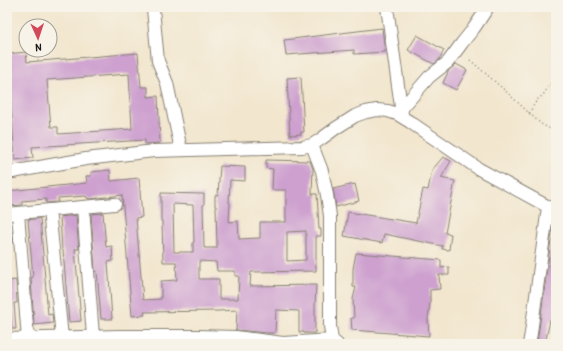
<svg xmlns="http://www.w3.org/2000/svg" width="563" height="351" font-family="'Patrick Hand',sans-serif">
	<style>
		.building { fill: #cda0cf; fill-rule: evenodd }
		.lines { fill: none; stroke-linecap: round; stroke-linejoin: round }
		.minor-casing { stroke: #878175; stroke-width: 14 }
		.path { stroke: #878175; stroke-width: 1.5; stroke-dasharray: 1 3; stroke-linecap: butt }
		.minor { stroke: #fff; stroke-width: 12 }
	</style>
	<rect width="100%" height="100%" fill="#f7f3e8"/>
	<filter id="ink" filterUnits="userSpaceOnUse"><feTurbulence type="fractalNoise" baseFrequency=".025" numOctaves="2"/><feDisplacementMap in="SourceGraphic" scale="8" xChannelSelector="R" yChannelSelector="G"/><feConvolveMatrix kernelMatrix="1 2 1 2 8 2 1 2 1" color-interpolation-filters="sRGB"/></filter>
	<filter id="wash" filterUnits="userSpaceOnUse"><feTurbulence type="fractalNoise" baseFrequency=".012" numOctaves="4" result="noise"/><feDisplacementMap in="SourceGraphic" scale="16" xChannelSelector="R" yChannelSelector="G"/><feGaussianBlur stdDeviation="0.9" result="paint"/><feColorMatrix in="noise" values="0 0 0 0 0 0 0 0 0 0 0 0 0 0 0 0 0 1.4 0 .05"/><feComposite in="paint" operator="in"/></filter>
	<g filter="url(#wash)">
		<rect width="100%" height="100%" fill="#f2e6ce"/>
		<g id="blocks">
			<path class="building" d="M 382,28 L 385,52 L 354,54 L 354,50 L 286,55 L 284,40 Z
				M 417,35 L 444,50 L 439,60 L 434,64 L 408,50 Z
				M 26,52 L 27,62 L 138,53 L 141,87 L 148,87 L 148,97 L 158,96 L 160,143 L 145,144 L 145,140 L 32,147 L 33,158 L 15,160 L 9,76 L 7,76 L 7,54 ZM 129,74 L 132,129 L 58,134 L 58,127 L 51,127 L 47,80 Z
				M 456,64 L 467,70 L 456,90 L 443,83 L 449,70 Z
				M 301,77 L 304,132 L 301,132 L 301,134 L 290,135 L 287,78 Z
				M 443,157 L 451,161 L 441,178 L 455,181 L 445,233 L 451,234 L 449,250 L 442,249 L 443,246 L 384,234 L 382,243 L 344,236 L 348,212 L 416,223 L 423,189 L 428,190 L 432,170 Z
				M 266,160 L 310,161 L 313,169 L 312,194 L 317,194 L 319,229 L 321,229 L 321,236 L 316,236 L 316,271 L 251,272 L 250,286 L 316,285 L 315,306 L 315,333 L 304,333 L 304,332 L 299,332 L 299,311 L 276,310 L 275,333 L 267,333 L 236,330 L 237,310 L 218,311 L 144,312 L 145,315 L 132,316 L 122,195 L 90,199 L 87,198 L 86,196 L 58,198 L 58,202 L 46,203 L 46,199 L 22,201 L 22,205 L 7,206 L 7,191 L 87,183 L 86,176 L 91,176 L 91,172 L 110,170 L 111,181 L 139,178 L 142,217 L 136,218 L 143,300 L 161,299 L 161,281 L 177,280 L 176,262 L 163,262 L 162,221 L 161,221 L 161,193 L 204,194 L 204,205 L 203,205 L 204,248 L 217,248 L 216,206 L 215,206 L 215,195 L 218,195 L 220,166 L 245,167 L 245,181 L 230,180 L 229,203 L 230,203 L 229,222 L 238,221 L 239,239 L 260,238 L 260,222 L 286,222 L 286,190 L 272,190 L 273,169 L 266,168 ZM 173,204 L 193,205 L 194,242 L 193,242 L 193,252 L 174,252 ZM 306,231 L 306,260 L 287,261 L 287,232 ZM 199,261 L 216,262 L 217,271 L 235,271 L 235,276 L 239,276 L 238,299 L 219,299 L 219,279 L 199,279 Z
				M 355,184 L 359,201 L 336,207 L 333,189 Z
				M 103,213 L 106,247 L 112,246 L 113,261 L 108,262 L 112,319 L 101,319 L 97,271 L 95,271 L 91,214 Z
				M 76,215 L 79,249 L 75,249 L 81,321 L 69,322 L 63,250 L 62,250 L 60,217 Z
				M 40,218 L 48,315 L 52,314 L 53,323 L 34,325 L 31,278 L 33,277 L 28,220 Z
				M 553,225 L 556,226 L 556,257 L 554,279 L 556,280 L 556,322 L 550,320 L 545,344 L 537,344 Z
				M 7,232 L 12,232 L 13,243 L 7,243 Z
				M 356,253 L 441,260 L 441,268 L 449,267 L 449,275 L 439,275 L 440,289 L 430,290 L 430,303 L 428,319 L 429,336 L 352,330 L 351,318 L 354,318 L 353,299 L 356,287 L 353,287 L 353,269 Z
				M 16,280 L 17,303 L 14,303 L 16,329 L 7,329 L 7,281 Z"/>
		</g>
	</g>
	<g filter="url(#ink)">
		<use href="#blocks" fill-opacity="0" stroke="#878175" stroke-width="1"/>
		<g class="lines">
			<g class="minor-casing">
				<path id="minor" d="M 151,7 L 153,9 L 158,61 L 167,83 L 181,150
					M 387,7 L 402,114
					M 397,114 L 429,77 L 448,62 L 462,43 L 474,28 L 488,7
					M 312,145 L 322,171 L 327,195 L 330,216 L 330,326 L 332,340 L 337,344
					M 7,173 L 51,165 L 86,159 L 154,151 L 302,147 L 312,145 L 321,139 L 336,128 L 355,116 L 366,112 L 377,110 L 388,111 L 397,114 L 410,122 L 479,169 L 556,211
					M 83,207 L 93,336
					M 49,210 L 62,337
					M 18,213 L 28,339
					M 7,214 L 115,204
					M 7,339 L 119,336 L 197,336 L 236,337 L 283,343 L 332,340
					M 529,344 L 531,333 L 548,207"/>
			</g>
			<path class="path" d="M 470,60 L 500,86 L 541,124 L 556,132
				M 529,113 L 537,100 L 543,95 L 556,76"/>
			<use href="#minor" class="minor"/>
		</g>
	</g>
	<rect width="563" height="351" fill="none" stroke="#f7f3e8" stroke-width="24"/>
	<g transform="translate(38 38) rotate(177)"><circle r="19" fill="#f7f3e8" stroke="#9f9d96"/>
	<path d="M0-3L7 15L0 10L-7 15Z" fill="#d1495b"/>
	<text y="-6" font-size="11" font-weight="bold" text-anchor="middle" fill="#1c1c1c">N</text>
	</g>
</svg>
